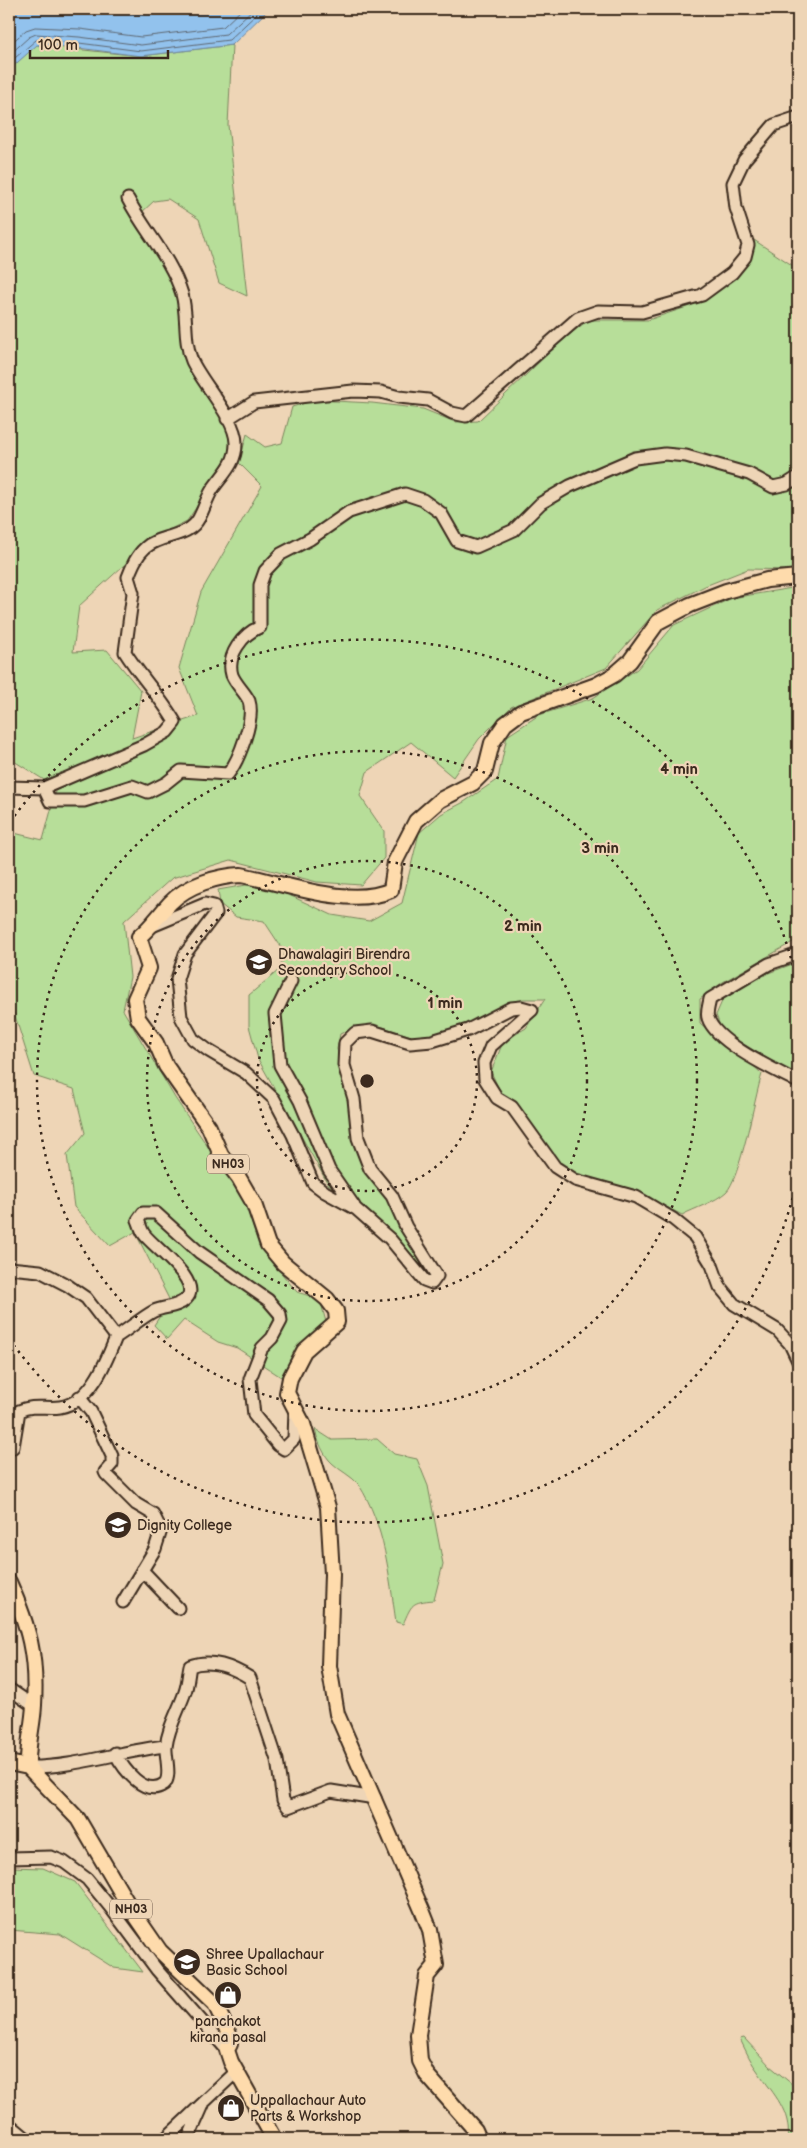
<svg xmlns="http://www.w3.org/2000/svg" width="807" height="2148" font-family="'Balsamiq Sans',sans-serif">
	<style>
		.green { fill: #b7de99; stroke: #79845c }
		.water { fill: #92c2ed; stroke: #6f859a }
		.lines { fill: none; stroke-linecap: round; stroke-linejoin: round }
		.shore { stroke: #5e6771; stroke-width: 1 }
		.minor-casing { stroke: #3b2a1e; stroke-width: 15 }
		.major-casing { stroke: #3b2a1e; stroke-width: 18 }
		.minor { stroke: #eed5b6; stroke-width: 11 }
		.major { stroke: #fedbac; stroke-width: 14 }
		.ring { fill: none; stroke: #3b2a1e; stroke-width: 2.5; stroke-dasharray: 2.5 5 }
		.labels { text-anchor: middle; stroke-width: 4.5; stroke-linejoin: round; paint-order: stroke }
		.shield { fill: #eed5b6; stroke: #715d4c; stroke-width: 1 }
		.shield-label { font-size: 12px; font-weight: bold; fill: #3b2a1e }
		.poi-label { font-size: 14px; fill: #3b2a1e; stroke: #eed5b6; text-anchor: start }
		.centre { fill: #3b2a1e; stroke: #eed5b6; stroke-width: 2.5 }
		.ring-label { font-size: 15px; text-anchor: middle; font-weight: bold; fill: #3b2a1e; stroke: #eed5b6; stroke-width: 4.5; stroke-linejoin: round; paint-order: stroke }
	</style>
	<rect width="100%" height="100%" fill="#eed5b6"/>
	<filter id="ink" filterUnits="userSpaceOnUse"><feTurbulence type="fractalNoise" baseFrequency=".02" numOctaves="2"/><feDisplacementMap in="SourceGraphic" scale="10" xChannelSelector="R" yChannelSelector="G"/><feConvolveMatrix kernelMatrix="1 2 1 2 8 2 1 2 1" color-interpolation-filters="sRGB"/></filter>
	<g filter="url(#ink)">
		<path class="green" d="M 36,45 L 141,56 L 232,45 L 228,125 L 247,296 L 219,283 L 199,219 L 168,199 L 154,201 L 141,213 L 170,261 L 192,356 L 225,406 L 230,441 L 227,462 L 187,521 L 156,536 L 79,606 L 73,652 L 107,650 L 141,691 L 132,738 L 198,716 L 179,668 L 201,592 L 262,486 L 239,463 L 247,434 L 265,447 L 282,443 L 292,407 L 315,400 L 372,403 L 423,409 L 455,422 L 478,421 L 559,343 L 588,320 L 648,320 L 690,306 L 736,278 L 749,259 L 754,240 L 798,269 L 798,567 L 793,570 L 748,569 L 705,586 L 657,610 L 606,668 L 511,707 L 479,739 L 453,777 L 411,742 L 367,772 L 360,796 L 384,831 L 384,858 L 361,885 L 317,882 L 231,860 L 172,878 L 124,921 L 130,977 L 123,1010 L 175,1098 L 245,1202 L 259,1246 L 297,1292 L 320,1299 L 327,1326 L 302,1342 L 281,1377 L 237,1348 L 218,1342 L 184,1320 L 167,1339 L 154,1325 L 170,1301 L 135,1232 L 110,1246 L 74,1207 L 67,1155 L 85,1133 L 74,1089 L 34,1076 L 9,997 L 9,865 L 14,833 L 43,840 L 57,788 L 9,758 L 9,70 Z
			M 798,587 L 798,939 L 723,982 L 700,999 L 700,1023 C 720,1041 743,1055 762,1074 C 755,1096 740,1180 726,1192 C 715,1202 695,1208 682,1215 L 649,1198 L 578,1177 L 560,1166 L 547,1151 L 536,1129 L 516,1105 L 500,1091 L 491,1072 L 503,1042 L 526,1028 L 545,999 L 523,999 L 458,1027 L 427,1037 L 411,1036 L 383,1027 L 357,1026 L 340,1034 L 337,1049 L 344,1078 L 380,1187 L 429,1275 L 421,1271 L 380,1225 L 328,1184 L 258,1059 L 249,1026 L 249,995 L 279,970 L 285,953 L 264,921 L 236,917 L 220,904 L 218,890 L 252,884 L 289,895 L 332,915 L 369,921 L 402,903 L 419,833 L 441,814 L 464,802 L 498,779 L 507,736 L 539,715 L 593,698 L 637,669 L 674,625 L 732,598 Z
			M 798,962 L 798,1077 L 722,1031 L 716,1015 L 723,999 L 752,979 Z
			M 315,1429 L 332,1440 L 377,1439 L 394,1454 L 417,1459 L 428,1486 L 443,1564 L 434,1600 C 411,1602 412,1604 403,1624 L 396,1622 C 389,1575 385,1526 359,1485 C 352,1476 340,1471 332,1463 C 324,1456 317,1440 315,1429 Z
			M 9,1867 L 43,1868 L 75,1882 L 143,1972 L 114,1968 L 60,1934 L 9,1930 Z
			M 744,2038 L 770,2066 L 798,2089 L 798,2139 L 788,2139 C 791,2111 774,2095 759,2073 C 751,2063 746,2051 740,2039 Z"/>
		<path class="water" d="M 9,9 L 269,9 L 232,45 L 141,56 L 78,48 L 37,45 L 9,70 Z"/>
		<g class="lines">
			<path class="shore" d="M 9,45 L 26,30 L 35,27 L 80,29 L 141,37 L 223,27 L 242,9
				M 9,55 L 29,37 L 36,34 L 79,37 L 141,45 L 226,34 L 253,9
				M 9,63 L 36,40 L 79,43 L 141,51 L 229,40 L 262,9"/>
			<g class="minor-casing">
				<path id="minor" d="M 227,419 L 254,402 L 353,391 L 381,392 L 399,397 L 428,400 L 452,413 L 466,416 L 578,318 L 598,311 L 642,312 L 702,295 L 732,273 L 745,257 L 748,245 L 736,208 L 733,183 L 744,160 L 774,125 L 798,117
					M 9,787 L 44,788 L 144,745 L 167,732 L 175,722 C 160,696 140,676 125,652 L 133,593 L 128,577 C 132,567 136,556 145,548 C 161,533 188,539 199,518 C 204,509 207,498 212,490 C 222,475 236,464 236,444 C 237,420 202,383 192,361 C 183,340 188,316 182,294 C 171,258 145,232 128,199
					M 44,788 L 50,801 L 84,801 L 132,786 L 148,792 L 166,783 L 181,771 L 228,774 C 239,760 255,719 249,701 C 245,692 236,685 232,675 C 226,655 243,634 260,627 L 260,585 L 265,571 L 281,554 L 310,539 L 349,512 L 405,494 L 423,500 L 441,513 L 457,541 L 476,547 L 514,530 L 541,503 L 570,486 L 635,458 L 665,454 L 686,456 L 749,474 L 773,487 L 787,484 L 798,477
					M 152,926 L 205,904 L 214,906 L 216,913 L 185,954 L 177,979 L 181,1017 L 193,1039 L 209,1051 L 246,1073 L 274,1099 L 293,1135 L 313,1183 L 325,1192 L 356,1209 L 390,1239 L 424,1280 L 432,1283 L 437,1276 L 406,1227 L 392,1196 L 370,1169 L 358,1138 L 354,1099 L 344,1065 L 345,1043 L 355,1033 L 372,1031 L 410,1043 L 432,1041 L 468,1030 L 511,1008 L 521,1007 L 532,1010 L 491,1046 L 484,1063 L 485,1079 L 497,1098 L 512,1107 L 555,1167 L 575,1180 L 636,1197 L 673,1219 L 695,1237 L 712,1265 L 720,1287 L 734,1304 L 777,1330 L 790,1344 L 798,1361
					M 798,954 L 769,964 L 710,999 C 709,1005 706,1013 708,1018 C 716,1043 775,1070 798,1082
					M 291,981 L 275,1014 L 280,1065 L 300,1101 L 329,1170 L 354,1206
					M 9,1268 L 40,1271 L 67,1285 L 86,1298 L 116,1337 C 129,1329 141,1318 154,1311 C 165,1306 177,1308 186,1299 C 204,1282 153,1247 144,1234 C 141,1230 140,1224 138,1220 L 143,1213 L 156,1213 L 199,1252 L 268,1300 L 280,1314 L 281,1321 L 272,1338 L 262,1348 L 250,1379 L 254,1415 L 278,1445 L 284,1449 L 294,1439 L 295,1410
					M 79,1397 L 91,1412 L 112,1456 L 112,1464 L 105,1472 L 106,1474 L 136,1504 L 153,1514 L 161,1530 L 155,1549 L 123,1602
					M 9,1450 L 13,1447 L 19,1411 C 33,1404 46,1409 60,1407 C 91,1402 106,1362 116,1337
					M 142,1570 L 178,1608
					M 9,1689 L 34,1706
					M 115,1753 C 123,1768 144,1798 164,1784 C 172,1777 165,1756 166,1747 C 168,1727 179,1710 185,1692 C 188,1684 188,1675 190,1666 C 211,1658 232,1667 250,1678 L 277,1760 L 283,1800 L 288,1807 L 331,1791 L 375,1798
					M 28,1767 C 72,1768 121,1751 166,1746
					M 9,1858 L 51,1857 L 64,1862 L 87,1879 L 110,1907 L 157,1970 L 227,2050
					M 9,2124 L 27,2139
					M 165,2139 L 236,2072
					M 188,2139 L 203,2105"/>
			</g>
			<g class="major-casing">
				<path id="major" d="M 9,1582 C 29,1627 37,1656 34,1705 C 33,1726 27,1745 28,1767
					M 9,1763 L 28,1767 L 78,1819 L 129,1906 L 160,1951 L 215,2004 L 229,2034 L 230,2044 L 227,2050 L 231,2062 L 274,2139
					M 479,2139 L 475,2130 L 427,2075 L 420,2061 L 418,2035 L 427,1976 L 436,1965 L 430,1930 L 422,1910 L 337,1714 L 329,1666 L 332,1574 L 328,1507 L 303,1424 L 287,1393 L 290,1378 L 304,1351 L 337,1322 L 336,1311 L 327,1299 L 283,1263 L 268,1245 L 254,1204 L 239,1178 L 221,1155 L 209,1127 L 166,1066 L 156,1043 L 138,1018 L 135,999 L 149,968 L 139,937 C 151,927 160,914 170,903 C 187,885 218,876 241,875 C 284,883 351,909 391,890 L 395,862 L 416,821 L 440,800 L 473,783 L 485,771 L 492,743 L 505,724 L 521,712 L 596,685 L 614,675 L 630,661 L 658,622 L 690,605 L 726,591 L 767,580 L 798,577"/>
			</g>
			<use href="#minor" class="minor"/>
			<use href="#major" class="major"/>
		</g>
	</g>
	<g class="ring">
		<circle cx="367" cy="1081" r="110"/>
		<circle cx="367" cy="1081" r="220"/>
		<circle cx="367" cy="1081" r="330"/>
		<path d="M798 1176A441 441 0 0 1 10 1340M10 822A441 441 0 0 1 798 986"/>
	</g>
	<defs>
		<g id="school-disc" transform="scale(1.4375)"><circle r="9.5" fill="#3b2a1e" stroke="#eed5b6"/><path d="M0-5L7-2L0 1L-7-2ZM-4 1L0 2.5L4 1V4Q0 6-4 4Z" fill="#fff"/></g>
		<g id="university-disc" transform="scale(1.4375)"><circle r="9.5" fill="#3b2a1e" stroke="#eed5b6"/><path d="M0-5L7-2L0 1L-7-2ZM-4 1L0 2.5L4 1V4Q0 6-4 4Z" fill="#fff"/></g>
		<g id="shop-disc" transform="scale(1.4375)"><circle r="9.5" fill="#3b2a1e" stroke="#eed5b6"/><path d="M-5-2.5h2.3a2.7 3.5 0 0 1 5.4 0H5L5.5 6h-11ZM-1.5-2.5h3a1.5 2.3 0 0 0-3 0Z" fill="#fff"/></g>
	</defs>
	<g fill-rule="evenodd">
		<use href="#school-disc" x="259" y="962"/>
		<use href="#university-disc" x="118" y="1525"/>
		<use href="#school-disc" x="187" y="1962"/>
		<use href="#shop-disc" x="228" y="1995"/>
		<use href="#shop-disc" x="231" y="2108"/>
	</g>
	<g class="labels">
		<g class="shield">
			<rect x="207" y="1154.5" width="42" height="19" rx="4"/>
			<rect x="110" y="1899.5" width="42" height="19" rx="4"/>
		</g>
		<g class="shield-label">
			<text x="228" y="1168">NH03</text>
			<text x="131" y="1913">NH03</text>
		</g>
		<g class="poi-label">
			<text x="278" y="959">Dhawalagiri Birendra<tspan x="278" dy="16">Secondary School</tspan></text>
			<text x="137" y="1530">Dignity College</text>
			<text x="206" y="1959">Shree Upallachaur<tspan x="206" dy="16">Basic School</tspan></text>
			<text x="228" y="2026" text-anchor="middle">panchakot<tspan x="228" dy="16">kirana pasal</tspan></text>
			<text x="250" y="2105">Uppallachaur Auto<tspan x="250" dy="16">Parts &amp; Workshop</tspan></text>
		</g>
	</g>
	<circle cx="367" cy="1081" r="8" class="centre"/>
	<g class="ring-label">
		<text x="679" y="774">4 min</text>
		<text x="600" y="853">3 min</text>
		<text x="523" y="931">2 min</text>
		<text x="445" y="1008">1 min</text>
	</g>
	<rect width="807" height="2148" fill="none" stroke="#eed5b6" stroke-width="30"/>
	<rect x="15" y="15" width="777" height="2118" fill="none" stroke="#3b2a1e" stroke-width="2" filter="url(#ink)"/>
	<path d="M30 50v8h138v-8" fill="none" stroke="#3b2a1e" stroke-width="2.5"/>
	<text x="38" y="50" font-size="15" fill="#3b2a1e" stroke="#eed5b6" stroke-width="4" paint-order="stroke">100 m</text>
</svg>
